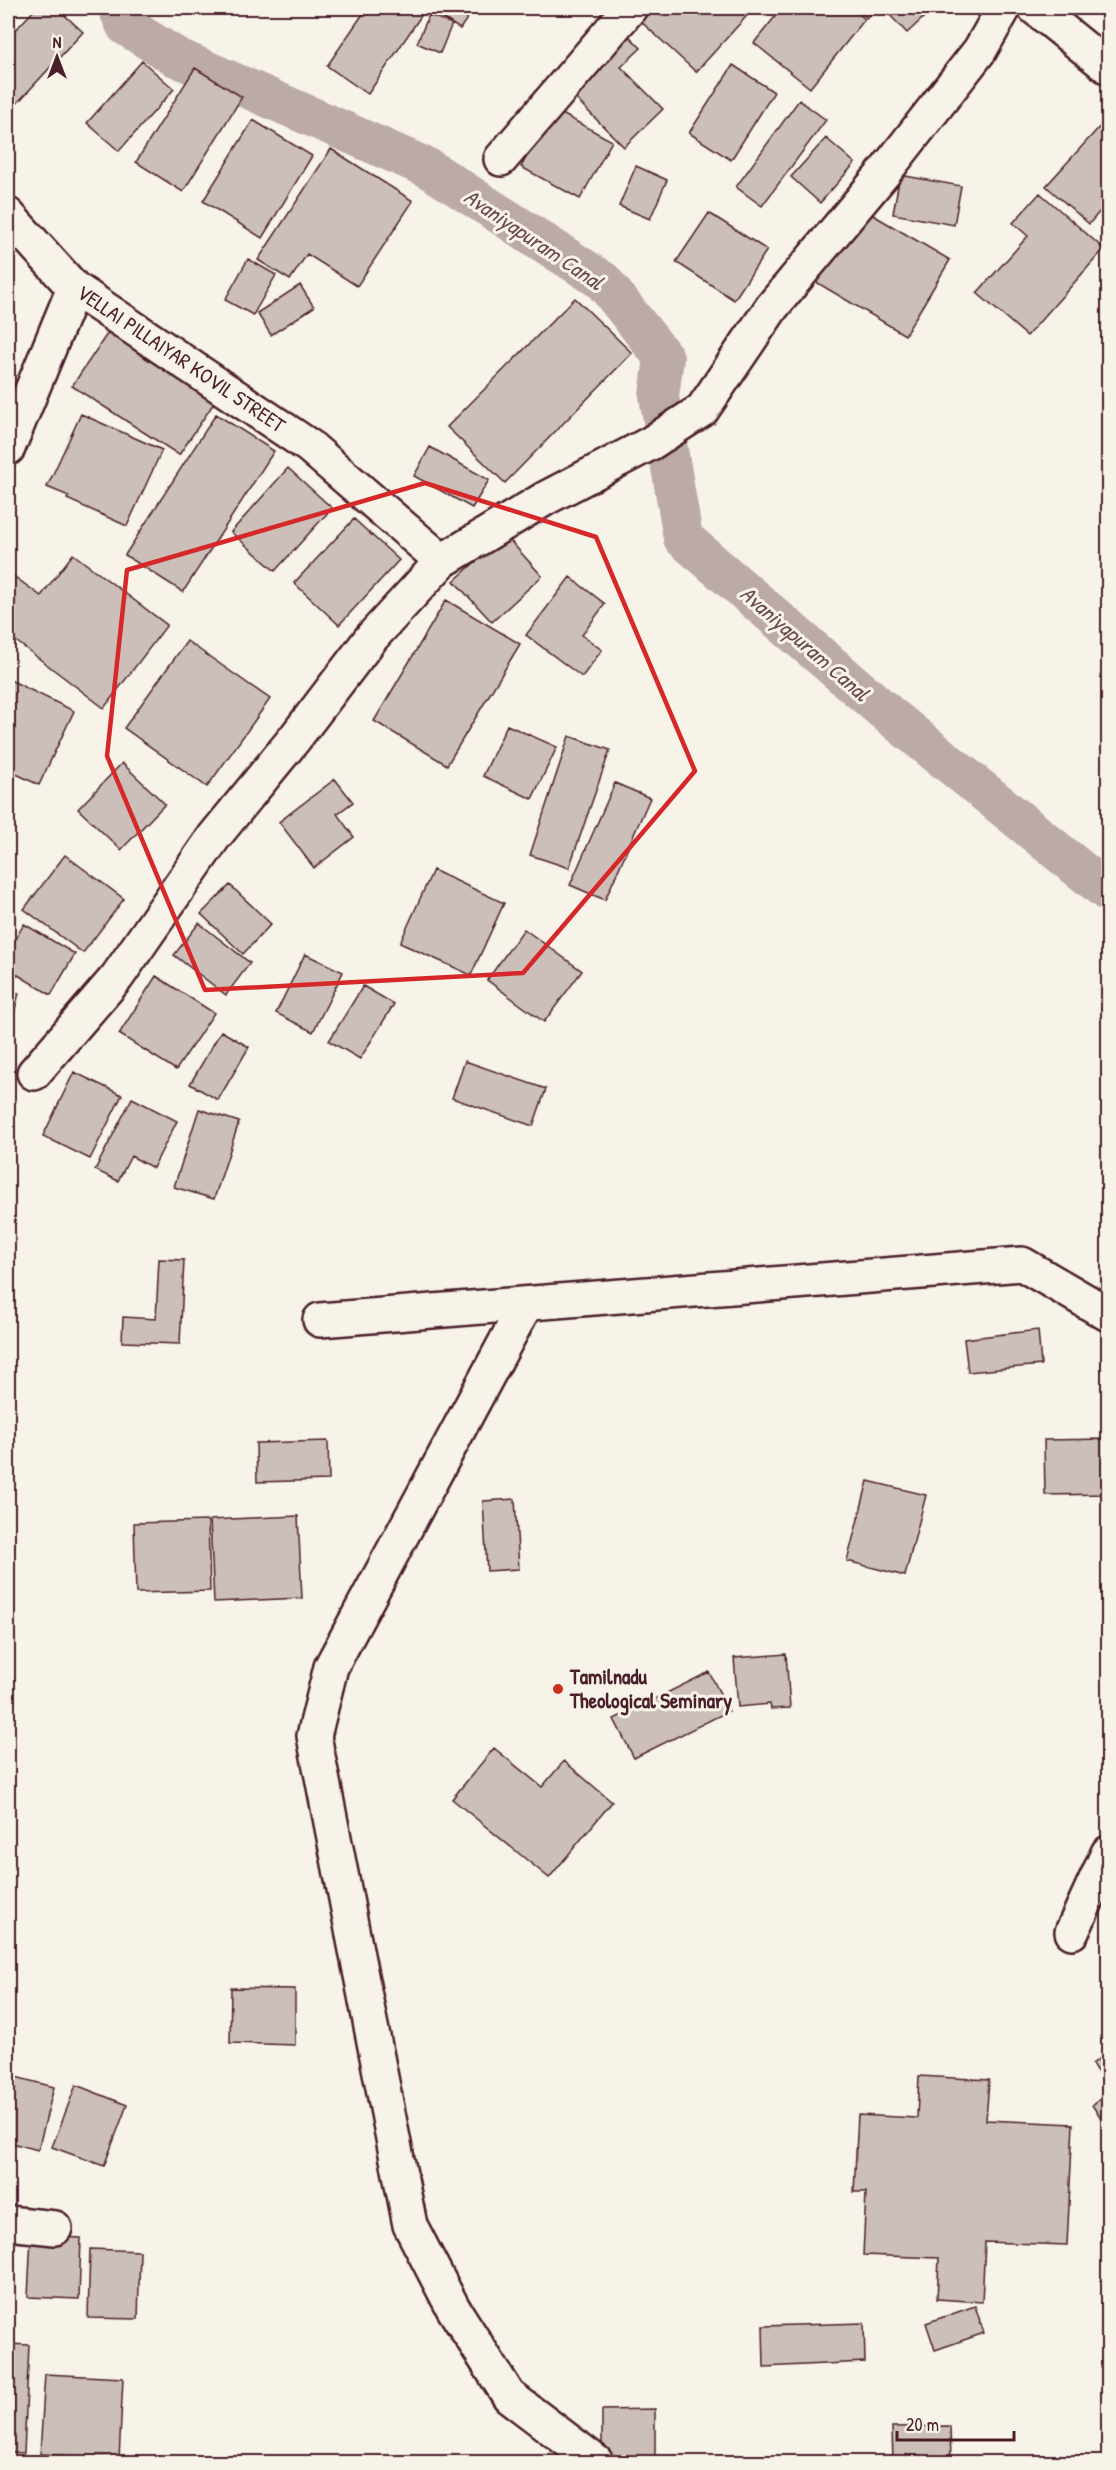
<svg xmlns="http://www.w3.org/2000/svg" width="1116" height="2470" font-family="'Patrick Hand',sans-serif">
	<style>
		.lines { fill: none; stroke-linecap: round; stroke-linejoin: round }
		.canal { stroke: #bcaaa7; stroke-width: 40 }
		.building { fill: #ccbfb9; stroke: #4a1f2b; stroke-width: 1.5 }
		.street-casing { stroke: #4a1f2b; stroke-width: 38 }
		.primary-casing { stroke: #4a1f2b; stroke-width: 38 }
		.street { stroke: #f7f3e8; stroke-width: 33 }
		.primary { stroke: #f7f3e8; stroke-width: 33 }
		.marked { fill: none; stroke: #d62828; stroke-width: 4.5; stroke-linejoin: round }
		.poi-dot { fill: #c8321e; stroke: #f7f3e8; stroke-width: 2 }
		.labels { text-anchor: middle; stroke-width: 6; stroke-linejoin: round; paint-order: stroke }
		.street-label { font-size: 21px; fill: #4a1f2b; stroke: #f7f3e8 }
		.poi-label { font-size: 21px; font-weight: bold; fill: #4a1f2b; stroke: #f7f3e8; text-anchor: start }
		.water-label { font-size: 22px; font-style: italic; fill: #6c4950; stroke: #f7f3e8 }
	</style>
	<rect width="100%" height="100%" fill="#f7f3e8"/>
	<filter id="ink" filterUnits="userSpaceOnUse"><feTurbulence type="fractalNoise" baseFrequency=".0167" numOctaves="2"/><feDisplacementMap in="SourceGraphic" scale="12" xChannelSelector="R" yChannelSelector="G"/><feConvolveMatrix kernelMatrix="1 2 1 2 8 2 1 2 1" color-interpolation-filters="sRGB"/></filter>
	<g filter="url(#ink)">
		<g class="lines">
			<path class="canal" d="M 118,8 L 126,26 L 176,57 L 428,168 L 603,281 L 664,358 L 659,396 L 683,538 L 888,714 L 1108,892"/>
		</g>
		<path class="building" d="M 36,8 L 57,8 L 83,32 L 8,113 L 8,38 Z
			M 367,8 L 414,8 L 423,13 L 368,94 L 327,66 Z
			M 427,8 L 474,8 L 460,29 Z
			M 644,8 L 752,8 L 753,9 L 696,72 L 636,17 Z
			M 782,8 L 851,8 L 865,19 L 810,88 L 754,43 Z
			M 856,8 L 877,8 L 867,18 Z
			M 891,8 L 934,8 L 907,33 L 887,12 Z
			M 429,15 L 452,24 L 440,53 L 417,43 Z
			M 629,36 L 641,48 L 621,67 L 663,109 L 624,147 L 571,94 Z
			M 142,61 L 174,89 L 119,151 L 87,123 Z
			M 733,65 L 774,92 L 731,160 L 689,133 Z
			M 195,68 L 242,97 L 183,192 L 136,162 Z
			M 799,100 L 826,120 L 762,206 L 736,187 Z
			M 553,109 L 612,141 L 580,199 L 521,167 Z
			M 253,120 L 312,156 L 262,238 L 203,201 Z
			M 1103,123 L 1108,128 L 1108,202 L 1089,224 L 1046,186 Z
			M 826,138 L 855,163 L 820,203 L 791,177 Z
			M 331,149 L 413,201 L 357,286 L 307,254 L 290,280 L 258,260 Z
			M 636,166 L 667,180 L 650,219 L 619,206 Z
			M 900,175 L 961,186 L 954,225 L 893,214 Z
			M 1040,193 L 1104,249 L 1027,336 L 977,293 L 1028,236 L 1013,223 Z
			M 861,208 L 950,260 L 905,335 L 816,282 Z
			M 709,213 L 767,250 L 734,300 L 676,262 Z
			M 248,259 L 276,275 L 253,315 L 225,300 Z
			M 300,285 L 314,307 L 271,335 L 257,313 Z
			M 575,298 L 632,353 L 505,483 L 447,427 Z
			M 111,328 L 218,397 L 179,455 L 72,386 Z
			M 81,414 L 162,450 L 127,526 L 67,499 L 69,496 L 47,487 Z
			M 216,414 L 274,451 L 183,592 L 125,555 Z
			M 430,447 L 489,480 L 472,508 L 414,476 Z
			M 288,468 L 332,508 L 275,571 L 231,532 Z
			M 354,519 L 399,560 L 339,625 L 294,583 Z
			M 505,535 L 542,576 L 492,622 L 454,581 Z
			M 73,554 L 167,625 L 104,708 L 8,635 L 8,572 L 41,596 Z
			M 570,577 L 605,604 L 582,635 L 602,650 L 582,677 L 526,635 Z
			M 446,600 L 520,644 L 447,765 L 374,721 Z
			M 187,641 L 270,699 L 207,787 L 124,728 Z
			M 8,679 L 74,711 L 39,785 L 8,770 Z
			M 507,725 L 557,747 L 532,799 L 483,776 Z
			M 569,736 L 610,750 L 569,868 L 530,855 Z
			M 122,763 L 165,804 L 121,850 L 78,809 Z
			M 335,779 L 353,802 L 337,814 L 354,837 L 314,868 L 279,822 Z
			M 615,783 L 650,798 L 605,900 L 570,885 Z
			M 65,855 L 124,899 L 83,953 L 24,909 Z
			M 433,870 L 504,903 L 471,975 L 400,943 Z
			M 230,885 L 271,924 L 243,954 L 201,914 Z
			M 199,923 L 250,963 L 226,995 L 174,955 Z
			M 24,924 L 75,954 L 51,995 L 8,969 L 8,952 Z
			M 524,929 L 582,971 L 544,1022 L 487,980 Z
			M 305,954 L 343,972 L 313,1032 L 276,1013 Z
			M 156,976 L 214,1013 L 176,1070 L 119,1034 Z
			M 363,986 L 394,1004 L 360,1059 L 329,1041 Z
			M 8,990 L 19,993 L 8,1037 Z
			M 221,1031 L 249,1047 L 218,1100 L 190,1084 Z
			M 465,1061 L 546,1089 L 533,1126 L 452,1098 Z
			M 74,1072 L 122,1095 L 90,1159 L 43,1136 Z
			M 132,1098 L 177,1121 L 153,1168 L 131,1156 L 118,1181 L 95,1170 Z
			M 199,1109 L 239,1122 L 214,1199 L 174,1187 Z
			M 159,1259 L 184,1260 L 180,1344 L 122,1342 L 123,1317 L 156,1319 Z
			M 1038,1330 L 1041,1365 L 968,1372 L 964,1339 Z
			M 1108,1439 L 1108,1494 L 1045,1495 L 1044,1440 Z
			M 328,1441 L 329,1480 L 257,1482 L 256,1443 Z
			M 868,1481 L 926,1495 L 905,1576 L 847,1561 Z
			M 515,1499 L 519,1569 L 487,1571 L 483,1501 Z
			M 298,1516 L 302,1598 L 214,1602 L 210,1520 Z
			M 208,1521 L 210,1591 L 136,1593 L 134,1523 Z
			M 786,1654 L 790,1708 L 771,1709 L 770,1704 L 738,1707 L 734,1658 Z
			M 709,1672 L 729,1711 L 634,1758 L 614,1719 Z
			M 494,1748 L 542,1787 L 564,1761 L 612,1802 L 549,1878 L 452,1799 Z
			M 231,1988 L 295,1989 L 295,2045 L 230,2043 Z
			M 1108,2053 L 1108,2088 L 1092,2064 Z
			M 8,2075 L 54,2087 L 38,2150 L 8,2142 Z
			M 919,2076 L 989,2080 L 986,2120 L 1073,2124 L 1067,2245 L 985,2242 L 982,2302 L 937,2299 L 939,2258 L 863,2255 L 866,2192 L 854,2192 L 858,2115 L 917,2118 Z
			M 76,2085 L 127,2105 L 104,2166 L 52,2147 Z
			M 1108,2094 L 1108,2129 L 1092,2105 Z
			M 31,2236 L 81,2238 L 79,2299 L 28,2297 Z
			M 90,2249 L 140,2251 L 138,2319 L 88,2318 Z
			M 975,2306 L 984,2333 L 935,2350 L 926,2323 Z
			M 864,2323 L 865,2362 L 764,2367 L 763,2326 Z
			M 8,2344 L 29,2345 L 24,2453 L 8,2452 Z
			M 45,2374 L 123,2378 L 119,2459 L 40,2454 Z
			M 655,2409 L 655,2462 L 602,2462 L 602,2410 Z
			M 950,2426 L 951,2462 L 893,2462 L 892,2427 Z"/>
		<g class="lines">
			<g class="street-casing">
				<path id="street" d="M 501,159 L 630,8
					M 8,215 L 74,288 L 309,446 L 442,561
					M 8,448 L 74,288
					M 34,1073 L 117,977 L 214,837 L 295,738 L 372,637 L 442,561 L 546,498 L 651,443 L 702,410 L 772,307 L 883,174 L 980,50 L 1004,8
					M 526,1304 L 331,1667 L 314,1736 L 410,2225 L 453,2308 L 509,2396 L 596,2462
					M 320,1320 L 1022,1264 L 1108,1314
					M 1072,1932 L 1108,1853
					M 8,2223 L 55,2228"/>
			</g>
			<g class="primary-casing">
				<path id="primary" d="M 1035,8 L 1108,67"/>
			</g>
			<use href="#street" class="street"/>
			<use href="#primary" class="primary"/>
		</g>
	</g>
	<path class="marked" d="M 425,483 L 596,537 L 695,771 L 523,973 L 205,990 L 107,756 L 127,570 Z"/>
	<circle class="poi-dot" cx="558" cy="1689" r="6"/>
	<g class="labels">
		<g class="street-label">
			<text transform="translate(181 359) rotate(34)" y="7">VELLAI PILLAIYAR KOVIL STREET</text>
		</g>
		<g class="poi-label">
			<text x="570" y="1684">Tamilnadu<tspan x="570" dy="24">Theological Seminary</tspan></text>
		</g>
		<g class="water-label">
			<text transform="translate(534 239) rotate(34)" y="8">Avaniyapuram Canal</text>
			<text transform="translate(805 643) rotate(41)" y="8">Avaniyapuram Canal</text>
		</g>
	</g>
	<rect width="1116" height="2470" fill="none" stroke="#f7f3e8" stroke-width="30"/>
	<rect x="15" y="15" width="1086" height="2440" fill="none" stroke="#4a1f2b" stroke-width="2" filter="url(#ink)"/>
	<g transform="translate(57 57)" stroke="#f7f3e8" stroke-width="4.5" paint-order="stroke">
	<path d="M0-4.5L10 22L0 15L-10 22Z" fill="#4a1f2b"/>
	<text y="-9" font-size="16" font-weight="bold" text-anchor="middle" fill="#4a1f2b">N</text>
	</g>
	<path d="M897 2431v9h117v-9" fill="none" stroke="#4a1f2b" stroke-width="3"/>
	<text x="906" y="2431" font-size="18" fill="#4a1f2b" stroke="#f7f3e8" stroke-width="4.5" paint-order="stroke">20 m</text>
</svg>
